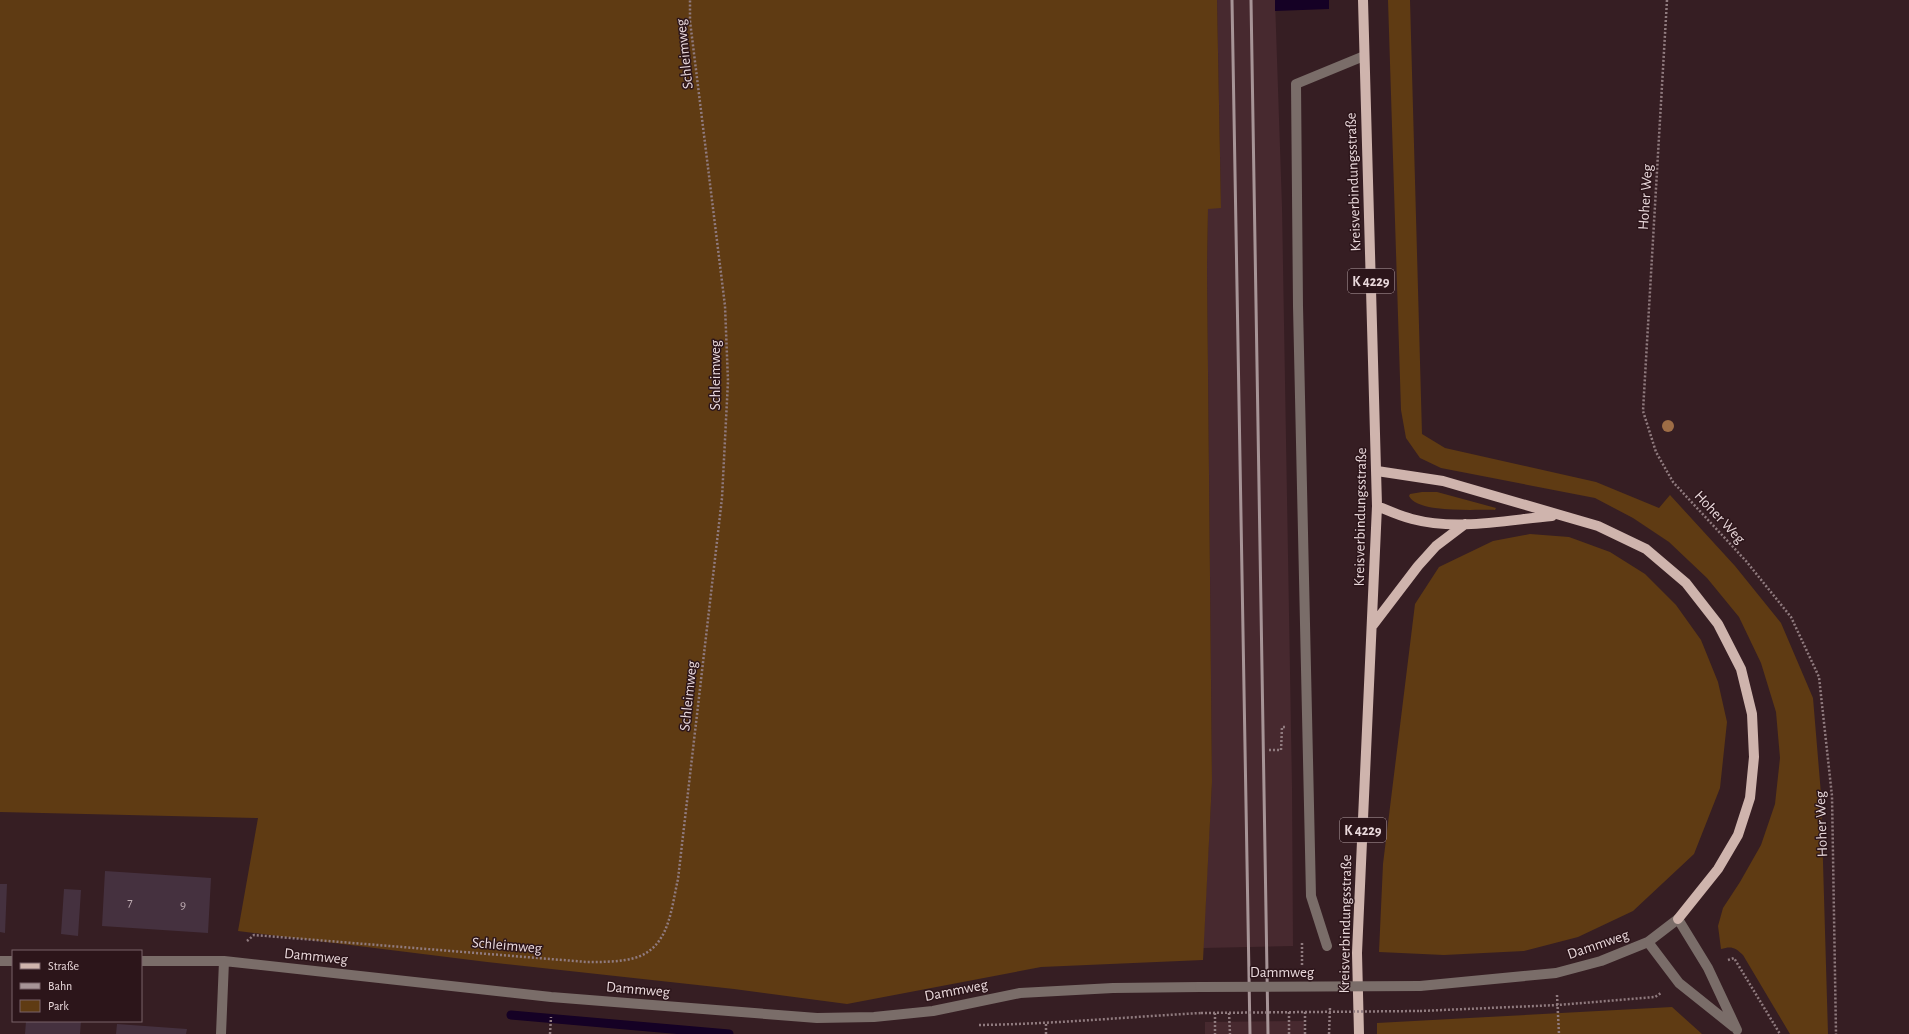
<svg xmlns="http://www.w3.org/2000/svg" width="1909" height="1034" font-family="'Alegreya Sans',sans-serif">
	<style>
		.built { fill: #47292f }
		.green { fill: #5f3b13 }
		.water { fill: #150125 }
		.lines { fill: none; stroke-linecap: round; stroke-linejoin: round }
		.stream { stroke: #150125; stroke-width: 9 }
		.building { fill: #45313f }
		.path { stroke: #907b7f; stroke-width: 2.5; stroke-dasharray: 2 2; stroke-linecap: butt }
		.minor { stroke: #7a6d69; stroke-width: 10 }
		.major { stroke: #cfb4ad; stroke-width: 10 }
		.rail { stroke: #a79497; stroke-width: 3 }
		.path-bridge { stroke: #907b7f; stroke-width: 2.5; stroke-dasharray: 2 2; stroke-linecap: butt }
		.minor-bridge { stroke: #7a6d69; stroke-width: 10 }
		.tree { fill: #9e6d46 }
		.labels { text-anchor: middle; stroke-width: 3; stroke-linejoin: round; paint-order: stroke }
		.number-label { font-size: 13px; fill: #c1afb5 }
		.shield { fill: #2c151a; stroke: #b19ea2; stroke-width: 1 }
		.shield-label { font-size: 14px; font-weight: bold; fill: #ead9dc }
		.street-label { font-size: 15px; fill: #ead9dc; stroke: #2c151a }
	</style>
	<rect width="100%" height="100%" fill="#361e23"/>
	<path class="built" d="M 1217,0 L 1275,0 L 1282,207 L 1292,787 L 1293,946 L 1203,948 L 1212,782 L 1207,268 L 1208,208 L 1221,208 Z
		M 1304,1021 L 1304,1034 L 1205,1034 L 1205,1022 Z"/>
	<path class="green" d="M 0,0 L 1217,0 L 1221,208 L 1208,209 L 1207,268 L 1212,782 L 1203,960 L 1041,967 L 847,1004 L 734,989 L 487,962 L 238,931 L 258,818 L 0,812 Z
		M 1388,0 L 1410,0 L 1422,434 L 1445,448 L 1596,482 L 1659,508 L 1670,495 L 1735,566 L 1781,623 L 1813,698 L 1821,794 L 1828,1034 L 1790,1034 L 1743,955 C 1735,947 1731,946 1721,949 L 1718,926 L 1723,908 L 1740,882 L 1761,845 L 1775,804 L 1780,758 L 1776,712 L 1761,663 L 1739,617 L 1707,578 L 1669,542 L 1633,518 L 1595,498 L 1441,468 L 1420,458 L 1406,438 L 1401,410 Z
		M 1422,492 L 1437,492 L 1496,508 L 1495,510 C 1477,509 1418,514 1409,496 L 1410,494 Z
		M 1530,534 L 1569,537 L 1610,552 L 1645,574 L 1676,605 L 1701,640 L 1718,682 L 1727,722 L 1720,788 L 1694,854 L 1633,911 L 1578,937 L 1524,951 L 1444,955 L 1379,952 L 1383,864 L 1415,604 L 1439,567 L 1493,541 Z
		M 1672,1007 L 1702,1034 L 1377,1034 L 1377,1023 Z"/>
	<path class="water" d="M 1275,0 L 1329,0 L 1329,9 L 1275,11 Z"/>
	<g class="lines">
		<path class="stream" d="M 511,1015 L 729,1034"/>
	</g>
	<path class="building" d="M 105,871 L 211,878 L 208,933 L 102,926 Z
		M 0,884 L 7,884 L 5,933 L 0,932 Z
		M 64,889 L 81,890 L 78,936 L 61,934 Z
		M 26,1021 L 81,1021 L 80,1034 L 25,1034 Z
		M 117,1024 L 187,1029 L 186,1034 L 116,1034 Z"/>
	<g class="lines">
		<path class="path" d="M 1667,0 L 1643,411 L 1656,452 L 1673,482 L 1746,561 L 1791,617 L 1819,677 L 1832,796 L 1836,1034
			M 1269,750 L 1281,750 L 1282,727 L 1287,727
			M 247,941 L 254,935 L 587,962 C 600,962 613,962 625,960 C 669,954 670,914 678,879 L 722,498 L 728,381 L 725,306 L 690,21 L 690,0
			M 1728,960 L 1734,958 L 1780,1034
			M 1302,965 L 1302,942
			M 1557,995 L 1559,1034
			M 1420,1011 L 1558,1005 L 1655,997 L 1661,993
			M 1289,1012 L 1289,1034
			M 1305,1012 L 1305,1034
			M 1215,1013 L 1215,1034
			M 1229,1013 L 1230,1034
			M 1046,1024 L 1046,1034
			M 979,1025 C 1053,1024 1127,1017 1201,1013
			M 550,1034 L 551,1017
			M 1329,1034 L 1330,1007"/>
		<path class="minor" d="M 1648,942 L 1679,983 L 1734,1027
			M 1327,946 L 1311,896 L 1298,306 L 1296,84 L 1364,56
			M 0,961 L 13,961
			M 141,961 L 224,961 L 551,997 L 817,1018 L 874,1017 L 933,1011 L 1020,993 L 1113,988 L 1200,987
			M 1420,986 L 1556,973 L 1601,961 L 1648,942 L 1678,919 L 1708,968 L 1737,1030
			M 221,1034 L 224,961"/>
		<path class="major" d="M 1377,471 L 1443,481 L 1598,526 L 1646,549 L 1686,583 L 1718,624 L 1741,669 L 1752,714 L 1754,757 L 1750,798 L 1738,835 L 1718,869 L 1678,919
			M 1377,506 C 1389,511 1400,516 1412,519 C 1457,531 1507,520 1552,516
			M 1373,625 L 1418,566 L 1436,546 L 1465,524
			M 1359,1034 L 1357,953 L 1377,506 L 1363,0"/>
		<path class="rail" d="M 1232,0 L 1250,1034
			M 1251,0 L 1268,1034"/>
		<path class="path-bridge" d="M 1201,1013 L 1420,1011"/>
		<path class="minor-bridge" d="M 1200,987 L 1420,986"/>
	</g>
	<circle class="tree" cx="1668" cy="426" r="6"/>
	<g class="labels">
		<g class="number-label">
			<text x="130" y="906">7</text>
			<text x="183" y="909">9</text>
		</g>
		<g class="shield">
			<rect x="1348" y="269" width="46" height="24" rx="3"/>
			<rect x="1340" y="818" width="46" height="24" rx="3"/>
		</g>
		<g class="shield-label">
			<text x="1371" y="286">K 4229</text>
			<text x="1363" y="835">K 4229</text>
		</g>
		<g class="street-label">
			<text transform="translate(684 54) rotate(-96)" y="5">Schleimweg</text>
			<text transform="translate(1353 182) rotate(-92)" y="5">Kreisverbindungsstraße</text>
			<text transform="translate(1645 197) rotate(-86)" y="5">Hoher Weg</text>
			<text transform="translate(715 375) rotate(-90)" y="5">Schleimweg</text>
			<text transform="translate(1360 517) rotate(-89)" y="5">Kreisverbindungsstraße</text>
			<text transform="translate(1720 517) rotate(47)" y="5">Hoher Weg</text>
			<text transform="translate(688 696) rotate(-84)" y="5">Schleimweg</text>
			<text transform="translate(1821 824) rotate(-92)" y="5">Hoher Weg</text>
			<text transform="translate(1345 924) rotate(-89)" y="5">Kreisverbindungsstraße</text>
			<text transform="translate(1598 944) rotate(-19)" y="5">Dammweg</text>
			<text transform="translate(507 945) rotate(5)" y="5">Schleimweg</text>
			<text transform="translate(316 956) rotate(6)" y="5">Dammweg</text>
			<text x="1282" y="977">Dammweg</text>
			<text transform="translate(638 989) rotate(5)" y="5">Dammweg</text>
			<text transform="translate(956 990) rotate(-11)" y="5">Dammweg</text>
		</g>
	</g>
	<rect x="12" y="950" width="130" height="72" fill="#2c151a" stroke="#786368"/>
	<rect x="20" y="963" width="20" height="6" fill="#cfb4ad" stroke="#786368"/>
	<text x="48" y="970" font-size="12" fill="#ead9dc">Straße</text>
	<rect x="20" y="983" width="20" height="6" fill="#a79497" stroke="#786368"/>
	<text x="48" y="990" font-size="12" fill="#ead9dc">Bahn</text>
	<rect x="20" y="1000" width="20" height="12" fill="#5f3b13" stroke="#786368"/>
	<text x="48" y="1010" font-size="12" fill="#ead9dc">Park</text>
</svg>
